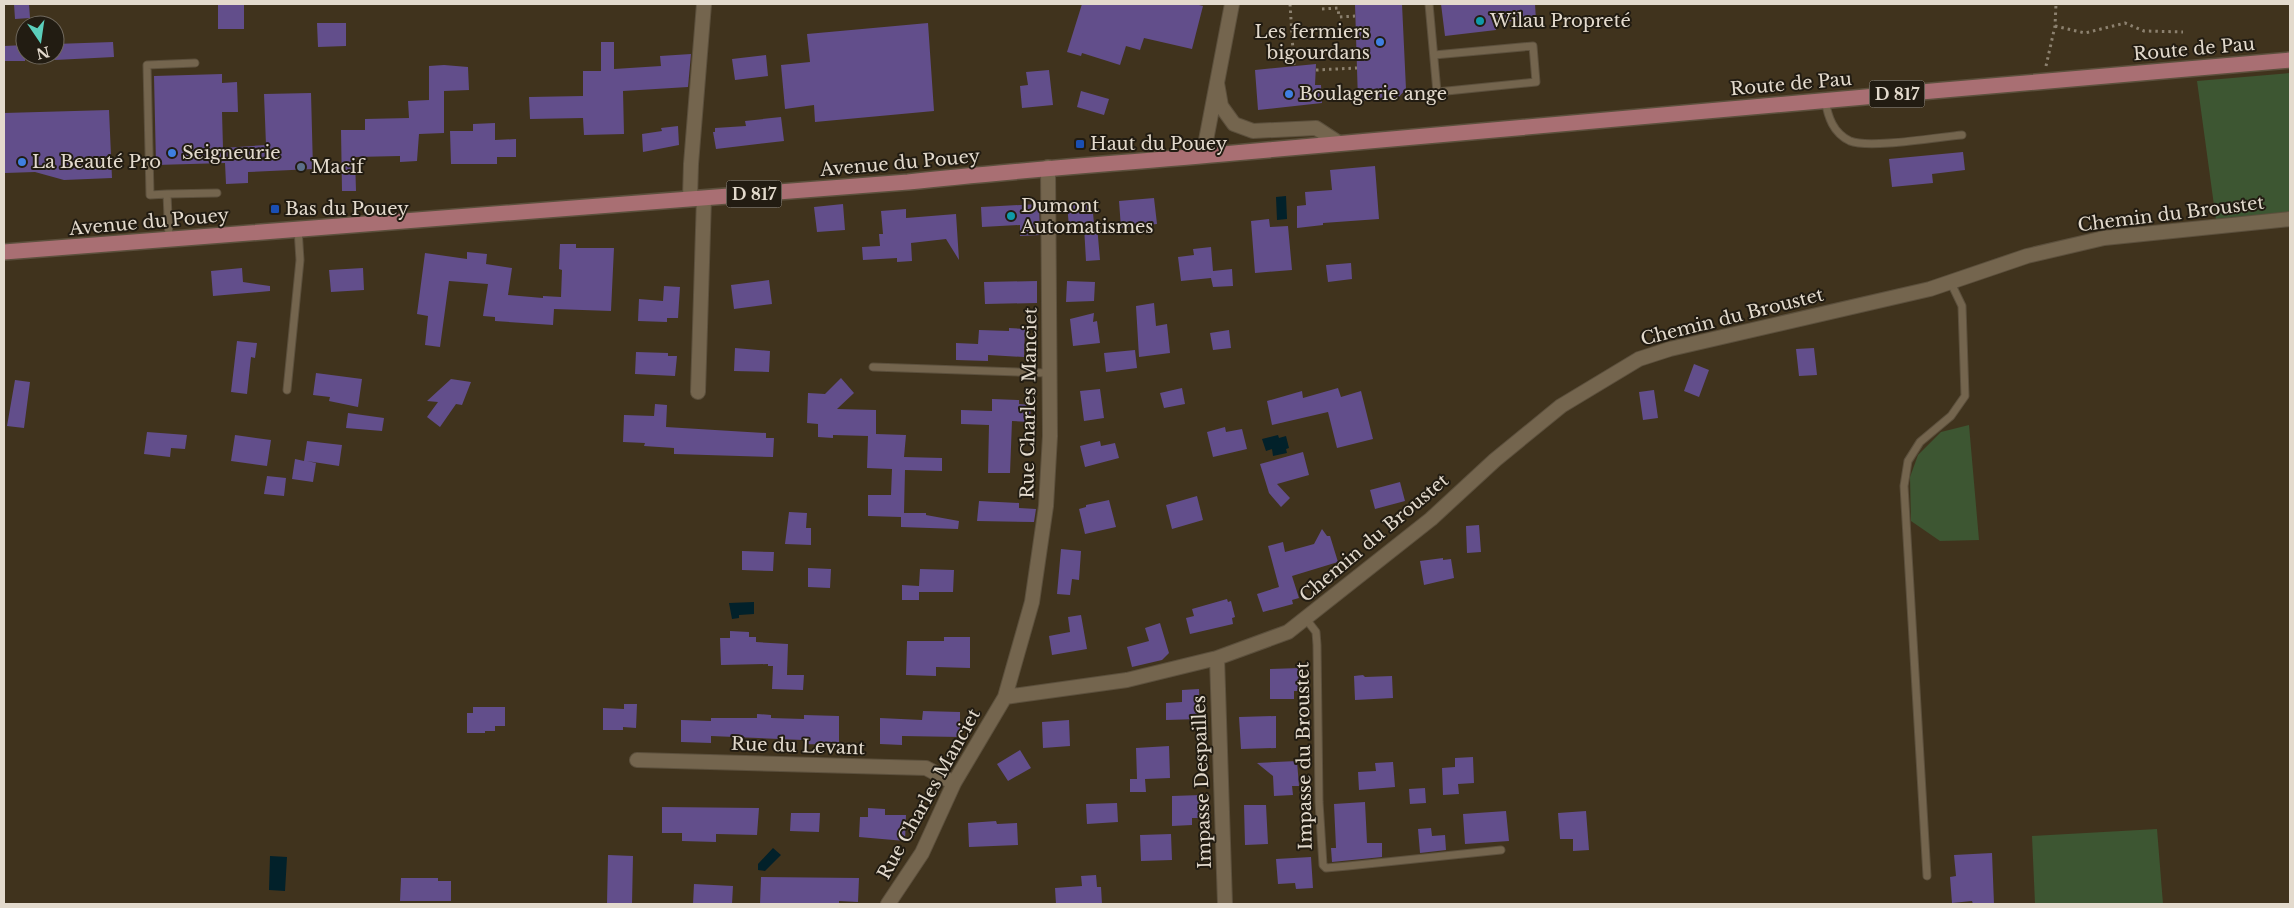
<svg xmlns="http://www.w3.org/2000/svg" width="2294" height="908" font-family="'Libre Baskerville',serif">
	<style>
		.green { fill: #3d5632 }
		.water { fill: #02212a }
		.building { fill: #624e8b }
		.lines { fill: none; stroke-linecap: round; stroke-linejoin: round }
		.lane-casing { stroke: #5c503d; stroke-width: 9 }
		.street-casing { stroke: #5c503d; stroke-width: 16 }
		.primary-casing { stroke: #5c503d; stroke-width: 18 }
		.path { stroke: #8c816f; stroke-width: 3; stroke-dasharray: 2.5 4; stroke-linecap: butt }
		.lane { stroke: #74654e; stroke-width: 7 }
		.street { stroke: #74654e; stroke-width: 14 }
		.primary { stroke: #a96f73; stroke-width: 15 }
		.culture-dot { fill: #0f9aa8; stroke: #221c12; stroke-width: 2 }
		.shop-dot { fill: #3f7fe0; stroke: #221c12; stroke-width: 2 }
		.transit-dot { fill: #1a4fb4; stroke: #221c12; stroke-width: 2 }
		.service-dot { fill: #5c6f8a; stroke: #221c12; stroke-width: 2 }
		.labels { text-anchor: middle; stroke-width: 4; stroke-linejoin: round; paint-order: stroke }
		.shield { fill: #221c12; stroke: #a9a195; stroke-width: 1 }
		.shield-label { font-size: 16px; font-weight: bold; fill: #e3dacd }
		.poi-label { font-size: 18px; fill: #e3dacd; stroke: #221c12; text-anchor: start }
		.street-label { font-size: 18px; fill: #e3dacd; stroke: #221c12 }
	</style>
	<rect width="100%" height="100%" fill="#40331d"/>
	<path class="green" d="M 2290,73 L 2290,212 L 2216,220 L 2197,81 Z
		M 1969,425 L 1979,540 L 1940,541 L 1911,521 L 1910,477 L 1918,455 L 1941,432 Z
		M 2157,829 L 2163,904 L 2035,904 L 2032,836 Z"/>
	<path class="water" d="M 1286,196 L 1287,219 L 1277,220 L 1276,197 Z
		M 1278,435 L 1279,438 L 1286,436 L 1289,448 L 1286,449 L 1287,453 L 1273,456 L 1272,449 L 1266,451 L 1262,439 Z
		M 754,602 L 754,614 L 739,615 L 739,618 L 732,619 L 729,603 Z
		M 773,848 L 781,855 L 765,871 L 758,870 L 758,864 Z
		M 270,856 L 287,857 L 285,891 L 269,890 Z"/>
	<path class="building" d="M 14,4 L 29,4 L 30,18 L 15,19 Z
		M 218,4 L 244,4 L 244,29 L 218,29 Z
		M 1082,4 L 1195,4 L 1203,6 L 1192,49 L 1144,38 L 1140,50 L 1126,46 L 1120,65 L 1082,53 L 1081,56 L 1067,52 Z
		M 1355,4 L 1402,4 L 1406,89 L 1398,98 L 1358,101 Z
		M 1441,4 L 1535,4 L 1536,20 L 1496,22 L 1496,30 L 1445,36 Z
		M 317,23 L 346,23 L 346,46 L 318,47 Z
		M 928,23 L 934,111 L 815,122 L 814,105 L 785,109 L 781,65 L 810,62 L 807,34 Z
		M 113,42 L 114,57 L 55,60 L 55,44 Z
		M 601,42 L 614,42 L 614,69 L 661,66 L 660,56 L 691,54 L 688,87 L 623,91 L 624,134 L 584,135 L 583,118 L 530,119 L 529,97 L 583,96 L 583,71 L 601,71 Z
		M 25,45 L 25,61 L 4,61 L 4,46 Z
		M 766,55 L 768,76 L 735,80 L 732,59 Z
		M 1316,64 L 1315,85 L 1321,85 L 1322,103 L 1258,110 L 1255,70 Z
		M 444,65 L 468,67 L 469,90 L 444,91 L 444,133 L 419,134 L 417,161 L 400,162 L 400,156 L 355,157 L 356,191 L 342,191 L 341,130 L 365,130 L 365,119 L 409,118 L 408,101 L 429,100 L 429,66 Z
		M 1049,70 L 1053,105 L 1022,108 L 1020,86 L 1028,85 L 1026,72 Z
		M 222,74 L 222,83 L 237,82 L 238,112 L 222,112 L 223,148 L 266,145 L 264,94 L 311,93 L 313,169 L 248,172 L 248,183 L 226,184 L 225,163 L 156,165 L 154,76 Z
		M 1081,91 L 1109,99 L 1104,115 L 1077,107 Z
		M 109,110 L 112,178 L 64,180 L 35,172 L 5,173 L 4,113 Z
		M 781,117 L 784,141 L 716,149 L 713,132 L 715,132 L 715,128 L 746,126 L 745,121 Z
		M 495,123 L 495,140 L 516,139 L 516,157 L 497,157 L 497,164 L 451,164 L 450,131 L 473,131 L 473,124 Z
		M 678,126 L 679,145 L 643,152 L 642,134 L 662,131 L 661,128 Z
		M 1963,152 L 1965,170 L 1932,174 L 1933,183 L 1892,187 L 1889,159 Z
		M 1375,166 L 1379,219 L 1323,223 L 1323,225 L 1297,228 L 1297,206 L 1306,205 L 1305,192 L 1332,190 L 1330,170 Z
		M 1154,198 L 1157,224 L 1121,228 L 1119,201 Z
		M 1092,202 L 1094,224 L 1069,227 L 1067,204 Z
		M 843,204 L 845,230 L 817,232 L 814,207 Z
		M 1039,204 L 1040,235 L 1020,236 L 1020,225 L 982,227 L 981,207 Z
		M 906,209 L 906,218 L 956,214 L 959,260 L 946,239 L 911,243 L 912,261 L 897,262 L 897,258 L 863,260 L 862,247 L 880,246 L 879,234 L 883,234 L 881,211 Z
		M 1269,219 L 1270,227 L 1288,226 L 1292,270 L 1255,273 L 1251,221 Z
		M 1097,225 L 1100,260 L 1086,261 L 1084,226 Z
		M 560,244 L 576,244 L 576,248 L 614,248 L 611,311 L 554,309 L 553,325 L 495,321 L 495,317 L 483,316 L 488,284 L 449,281 L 440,347 L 425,345 L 428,316 L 417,314 L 425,253 L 467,259 L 467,252 L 487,254 L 486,264 L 512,268 L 508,295 L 543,298 L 543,296 L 561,297 L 562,270 L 559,269 Z
		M 1211,247 L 1213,271 L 1232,269 L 1233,286 L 1213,287 L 1211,278 L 1181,281 L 1178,257 L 1194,255 L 1193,249 Z
		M 1351,263 L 1352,279 L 1328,282 L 1326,265 Z
		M 242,268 L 243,282 L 270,286 L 270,291 L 213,296 L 211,271 Z
		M 363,268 L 364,290 L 331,292 L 329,270 Z
		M 769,280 L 772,304 L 734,309 L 731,285 Z
		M 1037,281 L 1037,303 L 985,304 L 984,282 Z
		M 1067,281 L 1095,282 L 1094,301 L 1066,302 Z
		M 664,286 L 680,287 L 678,318 L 667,318 L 667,322 L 638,321 L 639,299 L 663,301 Z
		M 1154,303 L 1156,326 L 1167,324 L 1170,353 L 1139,357 L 1136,306 Z
		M 1094,313 L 1093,322 L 1097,321 L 1100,343 L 1073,346 L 1070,319 Z
		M 1009,328 L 1025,329 L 1024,357 L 988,355 L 988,361 L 956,360 L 956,343 L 978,344 L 979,330 L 1009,331 Z
		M 1229,330 L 1231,348 L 1213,350 L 1210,333 Z
		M 237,341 L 257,343 L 255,358 L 251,357 L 247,394 L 231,392 Z
		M 735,348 L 770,351 L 769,372 L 734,371 Z
		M 1814,348 L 1817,375 L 1799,376 L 1796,349 Z
		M 1135,350 L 1137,368 L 1106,372 L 1104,353 Z
		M 636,352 L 668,353 L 668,356 L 677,356 L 675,376 L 635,374 Z
		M 1694,364 L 1709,370 L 1699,397 L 1684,391 Z
		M 316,373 L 362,379 L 358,407 L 329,401 L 330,397 L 313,395 Z
		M 841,378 L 854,393 L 837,409 L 876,410 L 876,434 L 906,435 L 904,457 L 942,458 L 942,471 L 905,470 L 904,513 L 926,513 L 926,515 L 959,521 L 958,529 L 901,527 L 901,517 L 868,516 L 868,495 L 891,495 L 892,469 L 867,468 L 868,436 L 833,435 L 833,438 L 818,437 L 818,424 L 807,423 L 808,393 L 825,394 Z
		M 451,379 L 471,382 L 462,405 L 456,404 L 440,427 L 427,417 L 438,402 L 427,401 Z
		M 15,380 L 30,382 L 24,428 L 7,426 Z
		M 1182,388 L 1185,404 L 1164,408 L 1160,393 Z
		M 1338,388 L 1341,397 L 1361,391 L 1373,439 L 1337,448 L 1328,412 L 1272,425 L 1267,401 L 1302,391 L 1303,398 Z
		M 1100,389 L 1104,418 L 1084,421 L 1080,391 Z
		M 1654,390 L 1658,418 L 1643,420 L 1639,392 Z
		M 992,399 L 1019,400 L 1019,404 L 1031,405 L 1030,422 L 1012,421 L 1010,473 L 988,473 L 989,425 L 961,424 L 961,410 L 992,411 Z
		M 655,404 L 667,405 L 666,427 L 766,433 L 766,438 L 774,438 L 773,457 L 674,454 L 674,448 L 644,446 L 645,443 L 623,442 L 624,415 L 654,416 Z
		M 348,413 L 384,418 L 382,431 L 346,428 Z
		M 1225,427 L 1226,432 L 1242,429 L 1247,449 L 1213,457 L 1207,432 Z
		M 147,432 L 187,435 L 185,449 L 171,448 L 170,457 L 144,454 Z
		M 235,435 L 271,440 L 267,466 L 231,461 Z
		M 307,441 L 342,445 L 339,466 L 307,461 L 316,463 L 313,482 L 292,479 L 295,459 L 304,461 Z
		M 1100,441 L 1101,446 L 1115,443 L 1119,458 L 1085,467 L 1080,446 Z
		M 1303,452 L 1309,475 L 1277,484 L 1290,498 L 1281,507 L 1269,493 L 1260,464 Z
		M 267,476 L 286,478 L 284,496 L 264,494 Z
		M 1400,482 L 1405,501 L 1375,509 L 1370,490 Z
		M 1197,496 L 1203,520 L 1172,529 L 1166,505 Z
		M 1109,500 L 1116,527 L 1085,534 L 1079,509 L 1086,507 L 1086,505 Z
		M 979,501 L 1019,503 L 1019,508 L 1036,509 L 1034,522 L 977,521 Z
		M 789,512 L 807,513 L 806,528 L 811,528 L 811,545 L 785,544 Z
		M 1479,525 L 1481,552 L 1467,553 L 1466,526 Z
		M 1322,529 L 1327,536 L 1330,536 L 1338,562 L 1292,576 L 1299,598 L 1292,600 L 1293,604 L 1263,612 L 1257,594 L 1279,587 L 1268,546 L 1283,542 L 1285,552 L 1314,544 Z
		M 1061,549 L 1081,551 L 1079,580 L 1072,579 L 1070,595 L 1057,594 Z
		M 742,551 L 774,552 L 773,571 L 742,570 Z
		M 1443,558 L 1443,560 L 1451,559 L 1454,578 L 1424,585 L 1420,561 Z
		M 808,568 L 831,569 L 830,588 L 808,587 Z
		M 920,569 L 954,570 L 953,592 L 919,592 L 919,600 L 902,600 L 902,585 L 919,586 Z
		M 1227,599 L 1228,602 L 1231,601 L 1235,617 L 1232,618 L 1233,624 L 1190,634 L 1186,618 L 1194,616 L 1192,609 Z
		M 1081,615 L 1087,649 L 1052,655 L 1049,636 L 1070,632 L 1068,617 Z
		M 1160,623 L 1169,653 L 1162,660 L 1132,667 L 1127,647 L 1149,641 L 1145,628 Z
		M 730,631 L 749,632 L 749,637 L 756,637 L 756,642 L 788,644 L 787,675 L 804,675 L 803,690 L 772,689 L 773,666 L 768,666 L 768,664 L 721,665 L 720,638 L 730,638 Z
		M 944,637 L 970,637 L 970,668 L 936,667 L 936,676 L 906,675 L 907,641 L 944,641 Z
		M 1300,668 L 1301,691 L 1294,691 L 1294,699 L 1270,699 L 1270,669 Z
		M 1363,675 L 1365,677 L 1392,676 L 1393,698 L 1355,700 L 1354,676 Z
		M 1199,689 L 1200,719 L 1166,720 L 1166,703 L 1182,702 L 1182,690 Z
		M 624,704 L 637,704 L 636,728 L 623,727 L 623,730 L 603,730 L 603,708 L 624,709 Z
		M 473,707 L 505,707 L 505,726 L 495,726 L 495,731 L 485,731 L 485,733 L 467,733 L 467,713 L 473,713 Z
		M 923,711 L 960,712 L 960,737 L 902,736 L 902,745 L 880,744 L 880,718 L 922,720 Z
		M 757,714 L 771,715 L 771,718 L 804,719 L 804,715 L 839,716 L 839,745 L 803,744 L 803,740 L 711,736 L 711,743 L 681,742 L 681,720 L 711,721 L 711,718 L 757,718 Z
		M 1276,716 L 1276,748 L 1241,749 L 1239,717 Z
		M 1069,720 L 1070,746 L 1043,748 L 1042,722 Z
		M 1169,746 L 1170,778 L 1145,779 L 1146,792 L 1130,792 L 1130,779 L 1137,779 L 1136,748 Z
		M 1020,750 L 1031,768 L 1008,781 L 997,764 Z
		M 1473,757 L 1474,783 L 1458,784 L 1459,794 L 1443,795 L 1442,768 L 1455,767 L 1455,758 Z
		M 1297,761 L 1299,786 L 1292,786 L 1293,795 L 1274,796 L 1273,776 L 1257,763 Z
		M 1393,762 L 1395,787 L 1359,790 L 1358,772 L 1376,771 L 1375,763 Z
		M 1425,788 L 1426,803 L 1410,804 L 1409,789 Z
		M 1201,795 L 1202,818 L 1192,818 L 1192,825 L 1172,826 L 1172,796 Z
		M 1365,802 L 1367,843 L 1382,843 L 1382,857 L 1332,862 L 1331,848 L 1336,848 L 1334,804 Z
		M 1117,803 L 1118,822 L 1087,824 L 1086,804 Z
		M 1244,805 L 1266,805 L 1268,844 L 1245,845 Z
		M 662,807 L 759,808 L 757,835 L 716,834 L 716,842 L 682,841 L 682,833 L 662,833 Z
		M 868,808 L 885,809 L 885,815 L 906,815 L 905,841 L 859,837 L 860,817 L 868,817 Z
		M 1506,811 L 1509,841 L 1465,844 L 1463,814 Z
		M 1586,811 L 1589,850 L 1573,851 L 1573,839 L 1560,839 L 1558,813 Z
		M 791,813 L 820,813 L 819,832 L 790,831 Z
		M 996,821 L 997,824 L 1017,823 L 1018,845 L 969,847 L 968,823 Z
		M 1431,828 L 1432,836 L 1445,835 L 1446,850 L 1420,853 L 1418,829 Z
		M 1171,834 L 1172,860 L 1141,861 L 1140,835 Z
		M 1992,853 L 1994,904 L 1973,904 L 1972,901 L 1952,903 L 1950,877 L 1956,876 L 1954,855 Z
		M 608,855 L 633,856 L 632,904 L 607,904 Z
		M 1311,857 L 1313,888 L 1296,889 L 1295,883 L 1278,884 L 1276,859 Z
		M 1096,875 L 1097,887 L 1101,887 L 1102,904 L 1056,904 L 1055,888 L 1082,886 L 1081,876 Z
		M 761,877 L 859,878 L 858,902 L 839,901 L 839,904 L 778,903 L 778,904 L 760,904 Z
		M 401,878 L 438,878 L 438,881 L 451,881 L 451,901 L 400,901 Z
		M 694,884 L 733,886 L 732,904 L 693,904 Z"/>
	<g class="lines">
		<g class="lane-casing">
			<path id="lane" d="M 1429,4 L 1437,92 L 1536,82 L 1533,46 L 1434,55
				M 1825,100 C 1828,117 1833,133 1850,141 C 1869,149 1939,137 1962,135
				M 167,194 L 150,195 L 147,65 L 195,63
				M 169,239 L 167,194 L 217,193
				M 873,367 L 1048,373
				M 287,390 L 300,260 L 298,229
				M 1306,619 L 1316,632 L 1317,645 L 1319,802 L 1323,865 L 1326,868 L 1348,866 L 1501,850
				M 1927,876 L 1904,486 L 1908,461 L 1920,442 L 1951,416 L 1965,396 L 1962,306 L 1951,283"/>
		</g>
		<g class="street-casing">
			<path id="street" d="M 1217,83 L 1221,106 L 1234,124 L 1253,131 L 1316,128 L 1339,143
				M 1203,156 L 1232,4
				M 690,198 L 691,164 L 704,4
				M 698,392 L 704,198
				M 1217,658 L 1225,904
				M 1005,697 L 1127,680 L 1217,658 L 1288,632 L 1431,519 L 1495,460 L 1561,406 L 1639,359 L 1670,349 L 1930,289 L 2027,256 L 2104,238 L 2290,219
				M 637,760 L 926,768 L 954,783
				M 888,904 L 922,853 L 954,783 L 1005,697 L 1032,602 L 1046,506 L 1050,436 L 1048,167"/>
		</g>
		<g class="primary-casing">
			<path id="primary" d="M 4,252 L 908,182 C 1017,170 1125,163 1234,153 C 1586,120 1938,91 2290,60"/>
		</g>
		<path class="path" d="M 1290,4 L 1294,66
			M 1322,9 L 1338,8 L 1339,17 L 1355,16
			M 2055,26 L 2085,33 L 2125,23 L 2144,31 L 2183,32
			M 2046,66 L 2055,26 L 2056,4
			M 1316,70 L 1357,68"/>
		<use href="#lane" class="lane"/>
		<use href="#street" class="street"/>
		<use href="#primary" class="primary"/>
	</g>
	<g class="culture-dot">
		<circle cx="1480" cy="21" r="5"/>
		<circle cx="1011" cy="216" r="5"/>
	</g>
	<g class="shop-dot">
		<circle cx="1380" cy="42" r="5"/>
		<circle cx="1289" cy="94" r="5"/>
		<circle cx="172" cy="153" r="5"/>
		<circle cx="22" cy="162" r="5"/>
	</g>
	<g class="transit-dot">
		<rect x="1075" y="139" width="10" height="10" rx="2.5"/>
		<rect x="270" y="204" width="10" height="10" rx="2.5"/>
	</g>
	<circle class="service-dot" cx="301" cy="167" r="5"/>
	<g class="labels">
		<g class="shield">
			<rect x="1869.5" y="80.5" width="55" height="27" rx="4"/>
			<rect x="726.5" y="180.5" width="55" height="27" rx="4"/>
		</g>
		<g class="shield-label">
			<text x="1897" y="100">D 817</text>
			<text x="754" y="200">D 817</text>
		</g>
		<g class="poi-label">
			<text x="1490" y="27">Wilau Propreté</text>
			<text x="1370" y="38" text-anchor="end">Les fermiers<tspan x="1370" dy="21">bigourdans</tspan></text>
			<text x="1299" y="100">Boulagerie ange</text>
			<text x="1090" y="150">Haut du Pouey</text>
			<text x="182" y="159">Seigneurie</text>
			<text x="32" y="168">La Beauté Pro</text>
			<text x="311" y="173">Macif</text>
			<text x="1021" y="212">Dumont<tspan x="1021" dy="21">Automatismes</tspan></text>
			<text x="285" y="215">Bas du Pouey</text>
		</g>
		<g class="street-label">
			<text transform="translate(2194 49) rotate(-5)" y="6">Route de Pau</text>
			<text transform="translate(1791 84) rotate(-5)" y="6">Route de Pau</text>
			<text transform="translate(900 163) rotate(-5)" y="6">Avenue du Pouey</text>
			<text transform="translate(2171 214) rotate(-7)" y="6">Chemin du Broustet</text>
			<text transform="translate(149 222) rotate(-5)" y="6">Avenue du Pouey</text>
			<text transform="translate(1732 317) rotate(-14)" y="6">Chemin du Broustet</text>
			<text transform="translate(1029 403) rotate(-89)" y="6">Rue Charles Manciet</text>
			<text transform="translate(1374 538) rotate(-40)" y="6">Chemin du Broustet</text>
			<text transform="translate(798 746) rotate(2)" y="6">Rue du Levant</text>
			<text transform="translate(1304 756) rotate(-91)" y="6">Impasse du Broustet</text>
			<text transform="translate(1202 782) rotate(-92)" y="6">Impasse Despailles</text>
			<text transform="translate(929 794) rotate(-61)" y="6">Rue Charles Manciet</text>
		</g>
	</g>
	<rect width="2294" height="908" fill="none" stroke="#e3dacd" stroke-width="10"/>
	<g transform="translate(40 40) rotate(167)"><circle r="24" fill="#221c12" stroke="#6f685d"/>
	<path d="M0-4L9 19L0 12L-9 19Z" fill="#5bcebb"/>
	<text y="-8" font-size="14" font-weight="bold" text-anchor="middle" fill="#e3dacd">N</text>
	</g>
</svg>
